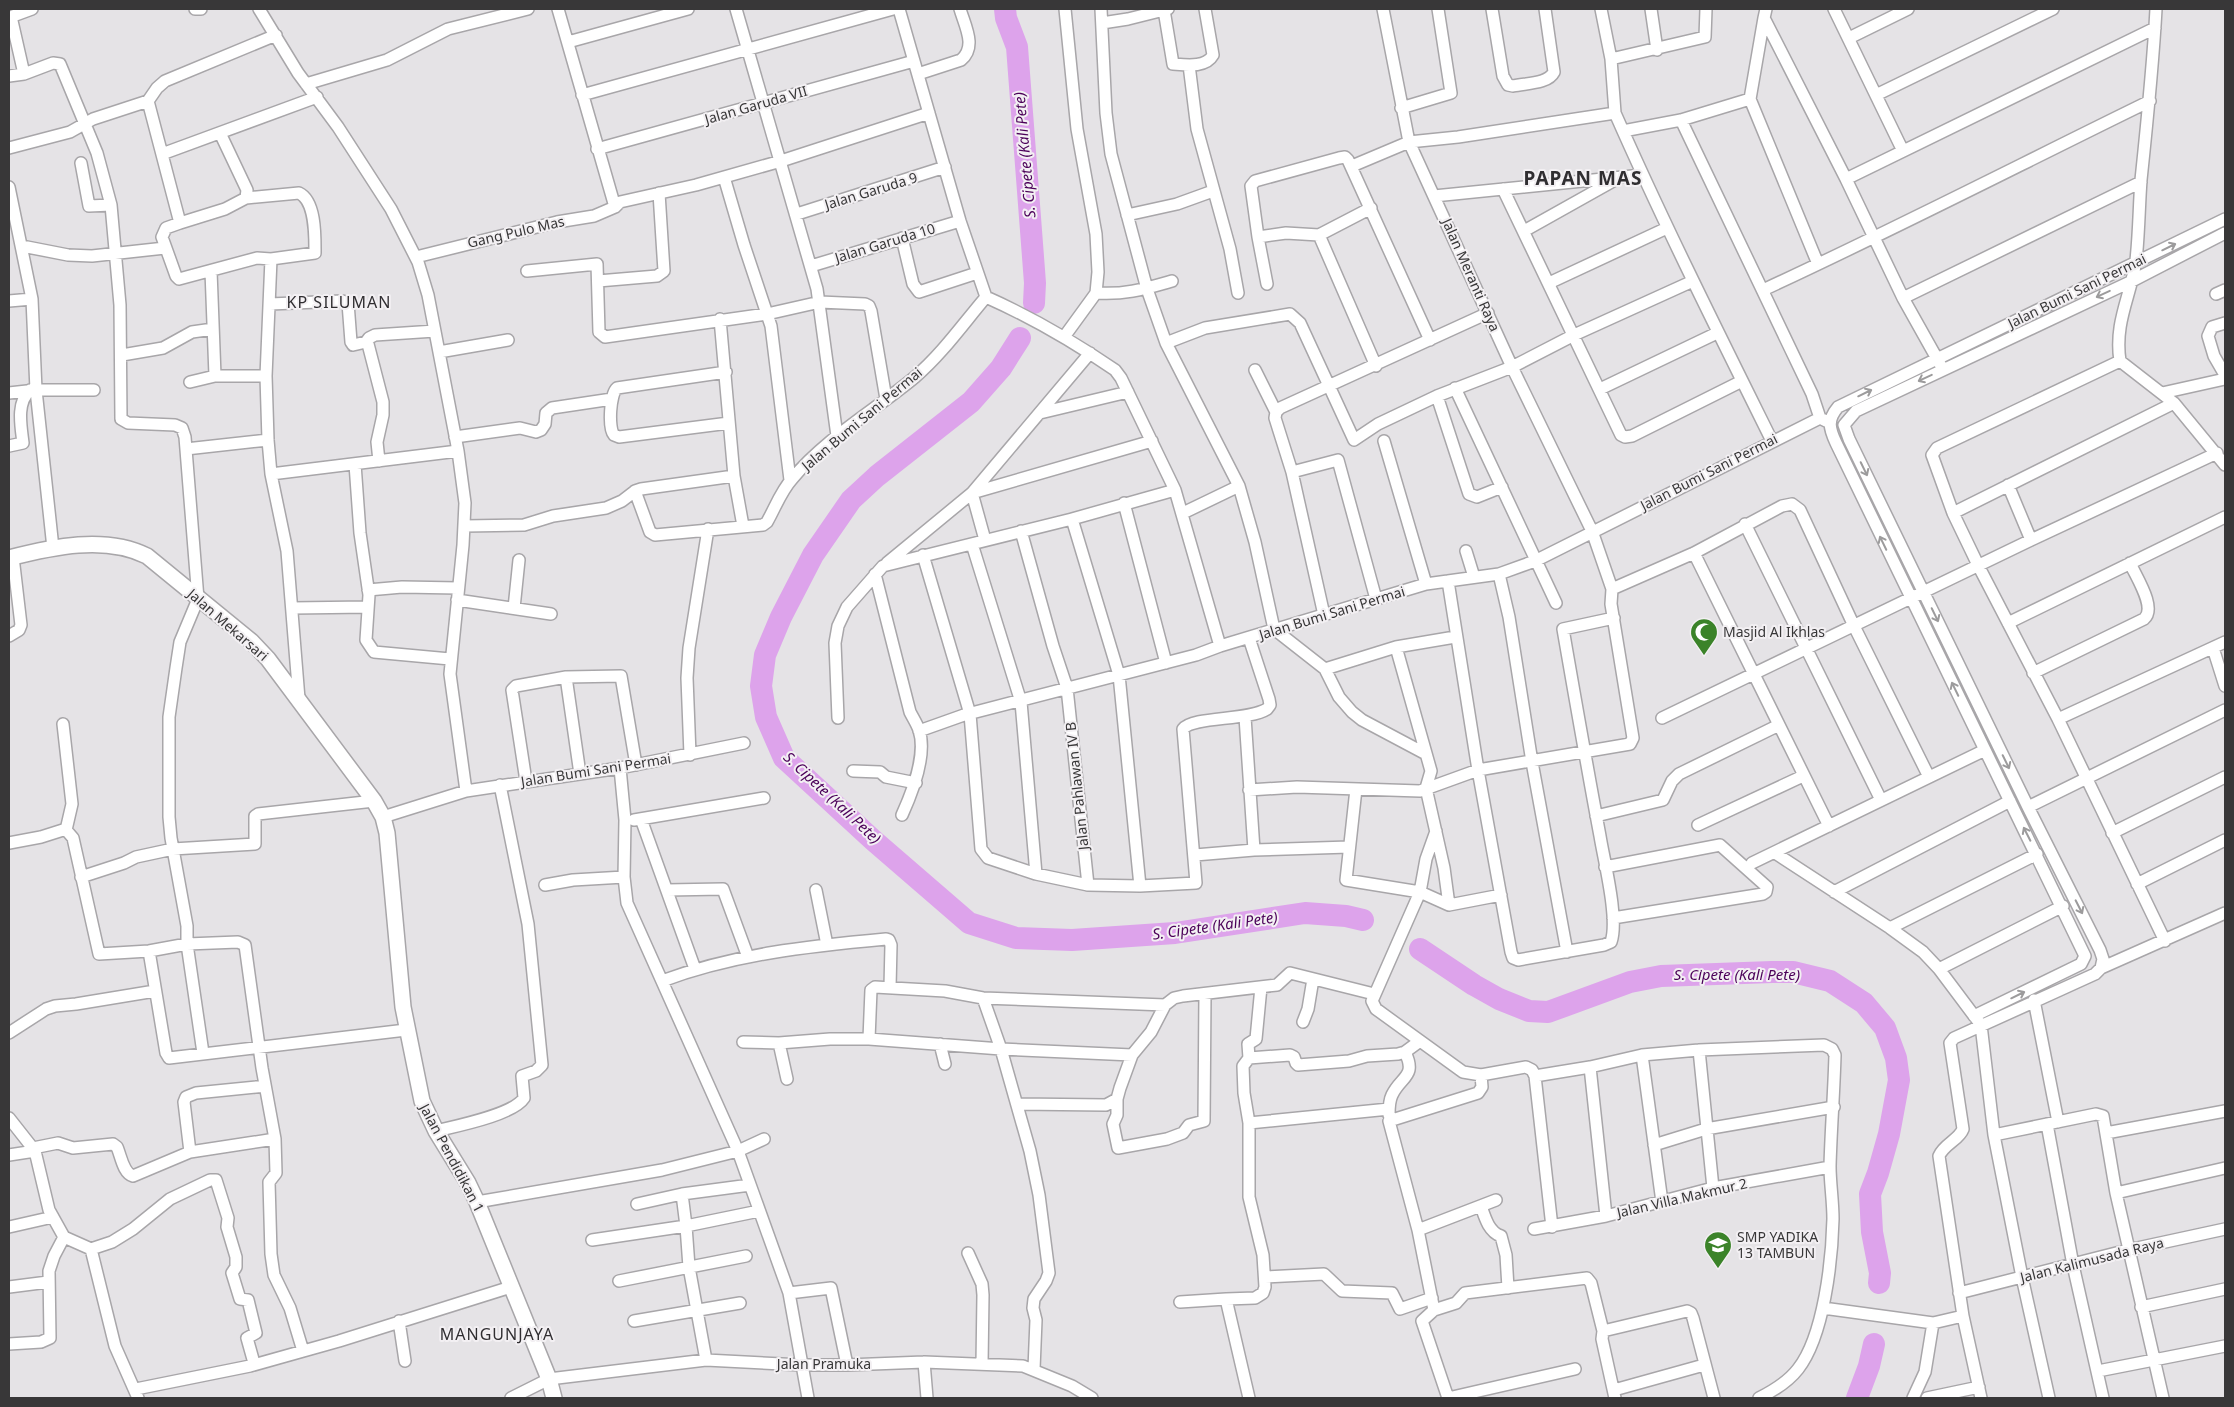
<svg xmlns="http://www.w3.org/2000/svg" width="2234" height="1407" font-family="'Noto Sans',sans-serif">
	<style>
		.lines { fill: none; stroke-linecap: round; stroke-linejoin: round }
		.river { stroke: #dda3eb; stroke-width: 22 }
		.street-casing { stroke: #a8a6a9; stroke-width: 14 }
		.secondary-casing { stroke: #a8a6a9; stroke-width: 18 }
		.street { stroke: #fff; stroke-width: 11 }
		.secondary { stroke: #fff; stroke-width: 15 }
		.oneway { stroke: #9c9b9c }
		.labels { text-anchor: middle; stroke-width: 4; stroke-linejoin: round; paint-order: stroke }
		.street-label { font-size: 14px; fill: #383738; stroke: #f3f0f3 }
		.poi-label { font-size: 14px; fill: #383738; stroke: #f3f0f3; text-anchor: start }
		.water-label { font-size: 15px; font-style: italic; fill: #4b0059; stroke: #f3f0f3 }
		.quarter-label { font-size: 16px; letter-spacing: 1px; fill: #302e31; stroke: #f3f0f3 }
		.district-label { font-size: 19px; font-weight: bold; letter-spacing: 1px; fill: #302e31; stroke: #f3f0f3 }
	</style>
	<rect width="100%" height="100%" fill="#e5e3e6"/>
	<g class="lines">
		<path class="river" d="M 1005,9 L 1006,18 L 1017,47 L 1035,283 L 1034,303
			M 1020,338 L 1001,368 L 971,402 L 877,476 L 851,500 L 813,555 L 781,617 L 765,655 L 761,686 L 766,717 L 784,758 L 873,840 L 969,923 L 1016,938 L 1072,940 L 1175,933 L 1305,913 L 1346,916 L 1363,920
			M 1420,949 L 1474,985 L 1499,999 L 1529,1011 L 1548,1012 L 1630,982 L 1661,976 L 1772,972 L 1793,972 L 1830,981 L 1864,1003 L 1885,1028 L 1896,1058 L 1899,1080 L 1889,1134 L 1878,1173 L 1870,1194 L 1872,1232 L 1880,1273 L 1879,1283
			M 1857,1398 L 1869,1366 L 1874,1344"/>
		<g class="street-casing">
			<path id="street" d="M 195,9 L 201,9
				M 259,9 L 298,73 L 338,127 L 391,209 L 418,262 L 428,295 L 458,451 L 465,503 L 463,545 L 450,674 L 466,791
				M 558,9 L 615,207
				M 736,9 L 817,289 L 837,436
				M 899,9 L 960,221 L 986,297 C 1031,317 1074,342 1115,370 L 1121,378 L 1175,490 L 1220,646
				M 1101,9 L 1106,113 L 1111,154 L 1147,289 L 1166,343 L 1239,486 L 1255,542 L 1274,629 L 1325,669 L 1339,697 L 1352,712 L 1362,720 L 1426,754
				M 1383,9 L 1409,142 L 1512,367 L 1592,531 L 1612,589 L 1694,553 L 1782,506 L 1792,504 L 1800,510 L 1854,626 L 1929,777
				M 1492,9 L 1503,76 L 1508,85 L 1513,86 C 1526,83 1548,84 1554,72 L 1545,9
				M 1601,9 L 1611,59 L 1615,113
				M 1651,9 L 1657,50
				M 1766,9 L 1764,18 L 1846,179 L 1903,298 L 1940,364
				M 1834,9 L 1903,151
				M 2156,9 C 2153,66 2147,123 2141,180 C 2139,207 2139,234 2136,260 C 2131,296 2114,322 2120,361 L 2174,403 L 2225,465
				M 1164,10 L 1173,64 C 1186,65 1206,68 1213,55 L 1205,9
				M 1102,23 L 1128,19 L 1168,9
				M 1849,38 L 1908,9
				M 568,42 L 688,9
				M 1611,59 L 1705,37 L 1706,9
				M 1189,65 L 1197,129 L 1230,249 L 1238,293
				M 24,74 L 12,21 L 13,16 L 32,9
				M 918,74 L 961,60 C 977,47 965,26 960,9
				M 9,76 L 24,74 L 53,63 L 60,64 L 97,153 L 111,205 L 120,305 L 121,419 L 128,423 L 175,425 L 182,428 L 185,437 L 198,599 L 180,642 L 176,668 L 169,717 L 169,817 L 171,838 L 187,926 L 187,944 L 203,1053
				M 306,84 L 387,60 L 448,29 L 528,9
				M 582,95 L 893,9
				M 1876,95 L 2053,9
				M 1750,99 L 1818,264
				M 1401,108 L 1451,93 L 1438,9
				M 1681,120 L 1812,394 L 1820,418 L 1826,421
				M 1623,131 L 1681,120 L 1750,99 L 1764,18
				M 9,148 L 70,132 L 93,119 L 148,101
				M 597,149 L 914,61
				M 162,154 L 317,97
				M 81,163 L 89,206 L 111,205
				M 1352,166 L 1409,142 L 1458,137 L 1615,113 C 1664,224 1718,332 1772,441
				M 724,177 L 744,245 L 771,326 L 790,480
				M 1846,179 L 2155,28
				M 9,187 L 32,299 L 36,390 L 53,548
				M 1503,189 L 1621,435 L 1625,437 L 1632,436 L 1742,381
				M 1434,196 L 1642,175
				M 246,198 L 299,193 C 316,201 315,237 315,253 L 271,259 L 257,258 L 179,279 L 176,276 L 162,237 L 166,228 L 180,223 L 148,101 L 157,88 L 165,81 L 276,35
				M 797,214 L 945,167
				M 1127,215 L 1177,204 L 1213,191
				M 180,223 L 225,209 L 246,198 L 247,190 L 220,133
				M 1524,231 L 1615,180
				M 1319,235 L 1371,208
				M 1258,237 L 1267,284
				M 902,238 L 913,284 L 919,292 L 977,273
				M 22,246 L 68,255 L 92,256 L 165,248
				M 416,257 L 557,222 L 594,216 L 615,207 L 620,202 L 696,185 L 781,161 L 929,113
				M 271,259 L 266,376 L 268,440 L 271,474 L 287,551 L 299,699
				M 811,266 L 960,221
				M 211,271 L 215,376
				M 527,271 L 597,264 L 599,332 L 605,337 L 767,314 L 820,302 L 865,304 L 869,306 L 871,311 L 886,399
				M 598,281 L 657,276 L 664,271 L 659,193
				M 1549,283 L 1667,228
				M 1763,290 C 1893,230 2021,164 2150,101
				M 1096,293 C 1125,295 1144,289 1172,281
				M 2216,294 L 2225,290
				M 1903,298 L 2141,182
				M 9,301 L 32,299
				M 270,304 L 342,301 L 348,303 L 351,342 L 353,345 L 366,342 L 368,344 L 383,402 L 383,415 L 377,442 L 379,461
				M 720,319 L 734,476 L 743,526
				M 2225,323 L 2212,327 L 2208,336 L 2214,356 L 2225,375
				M 1064,337 L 1096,293 L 1098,272 L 1096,234 L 1077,129 L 1065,9
				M 366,342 L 369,338 L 375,335 L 435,331
				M 1166,343 L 1205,328 L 1290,314 L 1300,323 L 1354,440 L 1378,424 L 1437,396 L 1512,367 L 1574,335 L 1693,281
				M 439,352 L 508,340
				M 122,355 L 163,348 L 192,332 L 213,329
				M 2120,361 L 1937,448 L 1932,455 L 1953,513 L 1979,567 L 2058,719 L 2165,941
				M 1376,366 L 1319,235 L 1286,233 L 1258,237 L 1251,186 L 1255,181 L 1339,158 L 1345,157 L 1348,160 L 1430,340
				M 1255,370 L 1276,412
				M 726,372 L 617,388 C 610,394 608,428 614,435 L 619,437 L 729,423
				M 190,382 L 215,376 L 266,376
				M 1455,388 L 1556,603
				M 1600,389 L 1717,333
				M 9,393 L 36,390 L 94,390
				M 2162,393 L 2225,379
				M 1437,396 L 1469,494 L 1477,497 L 1502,487
				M 1040,413 L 1128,392
				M 455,437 L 520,428 L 536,432 L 541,430 L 545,424 L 546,413 L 552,408 L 612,399
				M 1384,441 L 1426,584
				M 9,446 L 23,443 C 21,426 16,403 30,390
				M 186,449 L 268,440
				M 355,464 L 360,533 L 369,595 L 366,640 L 374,652 L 450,659
				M 1292,472 L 1338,460 L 1376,599
				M 271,474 L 458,451
				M 734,476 L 641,489 L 635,491 L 650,532 L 655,535 L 763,525 L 767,522 C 775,508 781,491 792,479 C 826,438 874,411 915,377 C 942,354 963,324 986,297
				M 2008,485 L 2031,540
				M 1124,503 L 1166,663
				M 1183,513 L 1239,486
				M 1953,513 L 2174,403
				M 1072,519 L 1119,675 L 1140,886
				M 1745,524 L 1881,800
				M 465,526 L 524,525 L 553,516 L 606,508 L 622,501 L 635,491
				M 1021,531 L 1053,646 L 1067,688 L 1088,885
				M 985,540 L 972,493 L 1152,441
				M 972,544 L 1021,702 L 1036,874
				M 1466,551 L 1474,577
				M 1694,553 L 1829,826
				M 923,555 L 970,714 L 981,849 L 988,858 L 1036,874 L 1088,885 L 1140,886 L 1196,883 L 1183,729 C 1193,716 1248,721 1267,709 L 1270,705 L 1269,699 L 1249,638
				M 887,563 L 972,493 L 1090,353
				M 875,574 L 910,712 C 913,718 917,724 919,730 C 927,754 912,793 902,815
				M 1499,574 L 1509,617 L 1532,762 L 1567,952
				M 1448,581 L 1478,770 L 1511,952 L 1513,958 L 1518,960 L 1604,945 L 1611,942 C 1619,919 1604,861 1600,836 C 1587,767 1575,698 1563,629 L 1614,618
				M 368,590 L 402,587 L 458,588
				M 457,600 L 551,614
				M 292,608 L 368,607
				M 514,608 L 519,560
				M 1324,615 L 1292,472 L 1275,418 L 1276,412 L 1280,408 L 1488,313
				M 2008,623 L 2225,517
				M 9,636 L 19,630 L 21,625 L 13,557
				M 1396,647 L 1431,771 L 1426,788 L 1444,868 L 1449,905
				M 2213,648 L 2225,686
				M 1325,669 L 1396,647 L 1455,637
				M 2033,673 L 2144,619 C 2157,608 2136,577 2130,563
				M 566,677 L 580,774
				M 1245,717 L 1254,850
				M 838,718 L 835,643 L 838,626 L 847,607 L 883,566 L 1072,519 L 1175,490
				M 1662,718 L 2031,540 L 2217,453
				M 2058,719 L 2225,642
				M 63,724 L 72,804 L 66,830
				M 919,731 L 964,715 L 1196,655 L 1220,646 L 1426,584 L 1499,574 L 1535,561 L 1820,418
				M 690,755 L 687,678 L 689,648 L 708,529
				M 620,768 L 625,820 L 624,877 L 627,903 L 738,1151 L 789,1293 L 808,1398
				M 853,771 L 880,772 L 886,777 L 916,783
				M 526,781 L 512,690 L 516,686 L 566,677 L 621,676 L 636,765
				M 1356,789 L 1346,880 L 1420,892 L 1449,905 L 1501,895
				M 1249,790 L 1297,787 L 1420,791 L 1478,770 L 1630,744 L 1633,738 L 1611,604 L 1612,589
				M 2028,807 L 2225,710
				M 1596,816 L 1663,800 L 1672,781 L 1679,774 L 1779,725
				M 383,817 L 466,791 L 620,768 L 744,743
				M 641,819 L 695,969
				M 634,820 L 764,798
				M 1698,825 L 1803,776
				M 1436,831 L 1426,859 L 1420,892 L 1372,1001 L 1376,1009 L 1463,1072 L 1481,1075 L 1526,1067 L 1532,1070 L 1535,1076 L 1552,1227
				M 2112,833 L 2225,777
				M 9,843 L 41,837 L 63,830 L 67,831 L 73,838 L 99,954 L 149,951 L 187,944 L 238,942 L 245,945 L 262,1068 L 275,1139 L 276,1173 L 269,1182 L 271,1254 L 274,1275 L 290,1308 L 303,1351
				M 1775,853 L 1890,928 L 1923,952 L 1939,969 L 1981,1025 L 1994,1135 L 2022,1277 L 2049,1398
				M 1195,855 L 1254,850 L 1349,847
				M 1752,863 L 1985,750
				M 1605,867 L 1720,845 L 1767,887 L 1766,892 L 1763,894 L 1613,918
				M 81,877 L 124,863 L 136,857 L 173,849 L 255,844 L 255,816 L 258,814 L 374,801
				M 2137,884 L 2225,840
				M 545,885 L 573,880 L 624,877
				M 667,890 L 723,889 L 748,957
				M 816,890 L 827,945
				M 1834,892 L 2010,801
				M 1890,928 L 2037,854
				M 149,951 L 166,1053 L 169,1058 L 406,1030
				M 2101,968 L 2225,913
				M 1939,969 L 2063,906
				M 662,981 C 734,954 810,946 886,939 L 889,940 L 891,945 L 890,987
				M 1261,987 L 1256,1039 L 1248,1044 L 1249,1058 L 1243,1066 L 1244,1093 L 1249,1123 L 1389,1109
				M 1205,994 L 1204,1121 L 1189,1125 L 1183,1133 L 1167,1139 L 1118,1148 L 1113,1124 L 1117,1115 L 1117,1099 L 1120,1088 L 1132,1055 L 1151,1032 L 1165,1005 L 1174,998 L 1183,996 L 1277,985 L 1290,973 L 1374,994
				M 983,998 L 1001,1049 L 1030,1151 L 1039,1195 L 1049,1273 L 1046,1281 L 1034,1299 L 1033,1308 L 1036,1320 L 1034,1369
				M 2034,1000 L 2058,1122
				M 1974,1016 L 2081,964 L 2085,956 L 1836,443 C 1829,428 1827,420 1838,407 L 2225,219
				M 1303,1022 L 1308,1009 L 1313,979
				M 9,1033 L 46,1009 L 55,1006 L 76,1004 L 155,991
				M 869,1039 L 871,990 L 875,987 L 945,991 L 983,998 L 1165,1005
				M 743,1042 L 779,1043 L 830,1039 L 869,1039 L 1001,1049 L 1132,1055
				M 779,1043 L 787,1079
				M 940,1044 L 945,1064
				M 1699,1050 L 1713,1188
				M 1642,1055 L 1662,1202
				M 1249,1058 L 1290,1055 L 1294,1057 L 1296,1063 L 1298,1065 L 1349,1061 L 1367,1056 L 1398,1054 L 1405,1052 L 1420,1041
				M 1590,1067 L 1606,1216
				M 1535,1076 L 1590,1067 L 1642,1055 L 1699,1050 L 1824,1045 L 1832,1049 L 1835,1055 C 1834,1092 1831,1129 1830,1166 C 1830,1183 1833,1201 1833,1219 C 1832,1260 1824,1336 1798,1369 C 1788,1382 1773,1391 1759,1398
				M 1017,1104 L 1106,1105 L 1117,1099
				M 1389,1115 C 1389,1109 1389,1101 1392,1095 C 1401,1076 1417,1077 1405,1052
				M 9,1118 L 35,1151 L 49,1210 L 64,1237 L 91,1249 L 112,1242 L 133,1229 L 170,1199 L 210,1180 L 216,1180 L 228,1218 L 227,1227 L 236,1257 L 236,1267 L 232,1273 L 240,1299 L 248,1300 L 256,1333 L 247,1338 L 254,1363
				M 1249,1123 L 1249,1197 L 1263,1255 L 1265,1287 L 1263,1293 L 1255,1298 L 1226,1299 L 1249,1398
				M 2047,1124 L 2073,1265 L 2103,1398
				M 436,1131 C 456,1126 513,1115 524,1098 L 522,1076 L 536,1071 L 542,1065 L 528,924 L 500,785
				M 2106,1133 L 2225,1111
				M 1994,1135 L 2096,1114 L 2103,1116 L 2116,1193 L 2163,1398
				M 1654,1145 L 1706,1129 L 1834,1107
				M 33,1148 L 58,1143 L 73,1148 L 113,1144 L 117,1147 C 121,1156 123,1173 133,1176 L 190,1152 L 275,1139
				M 190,1152 L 184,1102 L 186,1097 L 196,1093 L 265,1086
				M 9,1155 L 35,1151
				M 2116,1193 L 2225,1168
				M 477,1202 L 662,1170 L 738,1151 L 764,1139
				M 637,1204 L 682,1194 L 750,1185
				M 1481,1206 C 1485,1218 1489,1232 1501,1236 L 1506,1255 L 1508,1288
				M 9,1227 L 53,1217
				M 1534,1229 L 1606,1216 L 1713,1188 L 1830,1167
				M 1418,1230 L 1496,1200
				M 592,1240 L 686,1226 L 682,1194
				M 91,1249 L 115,1346 L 138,1398
				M 968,1253 L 982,1284 L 983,1295 L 982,1364
				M 1265,1277 L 1324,1274 L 1342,1291 L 1392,1293 L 1400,1309 L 1432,1298
				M 619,1281 L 746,1256
				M 9,1287 L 48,1282
				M 789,1293 L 831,1288 L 847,1365
				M 1959,1293 L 2128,1250 L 2225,1229
				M 1180,1302 L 1226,1299
				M 2141,1307 L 2225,1289
				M 1823,1308 L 1933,1323 L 1963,1316 L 1939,1156 C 1944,1144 1959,1140 1963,1129 L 1950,1043 L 1954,1038 L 2095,974 L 2101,968 L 2103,959 L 2100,950 L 2028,807 L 1849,439 L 1844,425 L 1856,411 L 2130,282 L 2225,233
				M 1434,1310 L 1418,1230 L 1389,1121 L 1478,1093 L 1482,1087 L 1481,1075
				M 1963,1316 L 1981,1398
				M 399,1321 L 405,1361
				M 634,1321 L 740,1303
				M 9,1344 L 41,1342 L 50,1338 L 49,1271 L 54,1256 L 64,1237
				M 706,1360 L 689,1267 L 686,1226 L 759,1211
				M 924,1362 L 927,1398
				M 2098,1371 L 2225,1346
				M 136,1389 L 250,1366 L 339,1341 L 511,1287
				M 1614,1390 L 1704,1365
				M 511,1398 L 549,1379 L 706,1360 L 802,1365 L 847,1365 L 924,1362 L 1023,1366 L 1072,1386 L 1092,1398
				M 1448,1398 L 1422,1321 L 1434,1310 L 1456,1303 L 1465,1293 L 1587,1278 L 1591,1283 L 1603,1331
				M 1448,1398 L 1575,1369
				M 1615,1398 L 1602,1339 L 1603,1331 L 1687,1311 L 1691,1313 L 1693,1318 L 1714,1398
				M 1913,1398 L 1925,1372 L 1933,1323
				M 1927,1398 L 1979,1387"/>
		</g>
		<g class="secondary-casing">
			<path id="secondary" d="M 9,558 C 52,547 105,535 147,556 L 251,641 L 268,659 L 374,801 L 383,817 L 387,833 L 403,1007 L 422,1101 L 436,1131 L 468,1183 L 477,1202 L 549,1379 L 554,1398"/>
		</g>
		<use href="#street" class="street"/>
		<use href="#secondary" class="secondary"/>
	</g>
	<defs><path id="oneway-shaft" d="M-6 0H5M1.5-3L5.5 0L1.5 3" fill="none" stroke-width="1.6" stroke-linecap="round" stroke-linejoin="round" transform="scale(1.25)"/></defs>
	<g class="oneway">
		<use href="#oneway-shaft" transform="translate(2169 247) rotate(-26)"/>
		<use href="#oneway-shaft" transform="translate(2103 294) rotate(155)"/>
		<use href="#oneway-shaft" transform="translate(1925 378) rotate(155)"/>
		<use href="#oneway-shaft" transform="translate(1865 393) rotate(-26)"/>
		<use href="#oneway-shaft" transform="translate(1864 469) rotate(64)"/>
		<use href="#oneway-shaft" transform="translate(1883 543) rotate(-116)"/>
		<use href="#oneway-shaft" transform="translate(1935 615) rotate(64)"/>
		<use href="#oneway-shaft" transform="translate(1955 689) rotate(-116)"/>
		<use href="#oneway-shaft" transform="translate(2006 762) rotate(64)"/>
		<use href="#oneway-shaft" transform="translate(2027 834) rotate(-117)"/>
		<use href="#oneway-shaft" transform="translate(2079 907) rotate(63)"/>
		<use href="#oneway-shaft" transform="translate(2018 995) rotate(-26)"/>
	</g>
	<defs>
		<g id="mosque-pin" transform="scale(1.4375)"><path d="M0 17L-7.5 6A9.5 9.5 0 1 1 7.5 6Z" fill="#3b8329" stroke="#f3f0f3"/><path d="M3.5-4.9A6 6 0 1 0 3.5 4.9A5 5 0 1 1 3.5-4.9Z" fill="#fff"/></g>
		<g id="school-pin" transform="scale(1.4375)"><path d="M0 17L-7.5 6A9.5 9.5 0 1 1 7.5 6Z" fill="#3b8329" stroke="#f3f0f3"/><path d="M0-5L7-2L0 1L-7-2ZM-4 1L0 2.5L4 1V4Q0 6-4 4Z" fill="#fff"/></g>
	</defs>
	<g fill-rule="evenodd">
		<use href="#mosque-pin" x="1704" y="632"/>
		<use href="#school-pin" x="1718" y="1245"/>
	</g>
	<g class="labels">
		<g class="street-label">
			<text transform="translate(756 105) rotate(-16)" y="5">Jalan Garuda VII</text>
			<text transform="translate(871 191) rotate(-17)" y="5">Jalan Garuda 9</text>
			<text transform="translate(516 232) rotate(-13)" y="5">Gang Pulo Mas</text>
			<text transform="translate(885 243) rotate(-17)" y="5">Jalan Garuda 10</text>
			<text transform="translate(1471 275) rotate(66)" y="5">Jalan Meranti Raya</text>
			<text transform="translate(2077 291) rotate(-26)" y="5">Jalan Bumi Sani Permai</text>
			<text transform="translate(862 419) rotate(-40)" y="5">Jalan Bumi Sani Permai</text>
			<text transform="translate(1709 472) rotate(-27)" y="5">Jalan Bumi Sani Permai</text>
			<text transform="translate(1332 613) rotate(-17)" y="5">Jalan Bumi Sani Permai</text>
			<text transform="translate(228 625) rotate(41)" y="5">Jalan Mekarsari</text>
			<text transform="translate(596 770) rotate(-9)" y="5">Jalan Bumi Sani Permai</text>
			<text transform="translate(1077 786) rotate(-96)" y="5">Jalan Pahlawan IV B</text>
			<text transform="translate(452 1158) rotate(62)" y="5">Jalan Pendidikan 1</text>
			<text transform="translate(1682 1198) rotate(-13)" y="5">Jalan Villa Makmur 2</text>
			<text transform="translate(2092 1260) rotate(-14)" y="5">Jalan Kalimusada Raya</text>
			<text x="824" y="1369">Jalan Pramuka</text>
		</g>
		<g class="poi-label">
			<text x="1723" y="637">Masjid Al Ikhlas</text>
			<text x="1737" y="1242">SMP YADIKA<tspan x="1737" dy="16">13 TAMBUN</tspan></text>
		</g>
		<g class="water-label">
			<text transform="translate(1025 155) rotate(-95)" y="5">S. Cipete (Kali Pete)</text>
			<text transform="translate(832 798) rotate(43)" y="5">S. Cipete (Kali Pete)</text>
			<text transform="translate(1215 926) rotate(-8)" y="5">S. Cipete (Kali Pete)</text>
			<text x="1737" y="980">S. Cipete (Kali Pete)</text>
		</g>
		<g class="quarter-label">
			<text x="339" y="308">KP SILUMAN</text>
			<text x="497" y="1340">MANGUNJAYA</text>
		</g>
		<g class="district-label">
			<text x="1583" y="185">PAPAN MAS</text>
		</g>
	</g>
	<rect width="2234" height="1407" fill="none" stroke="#383738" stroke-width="20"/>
</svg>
